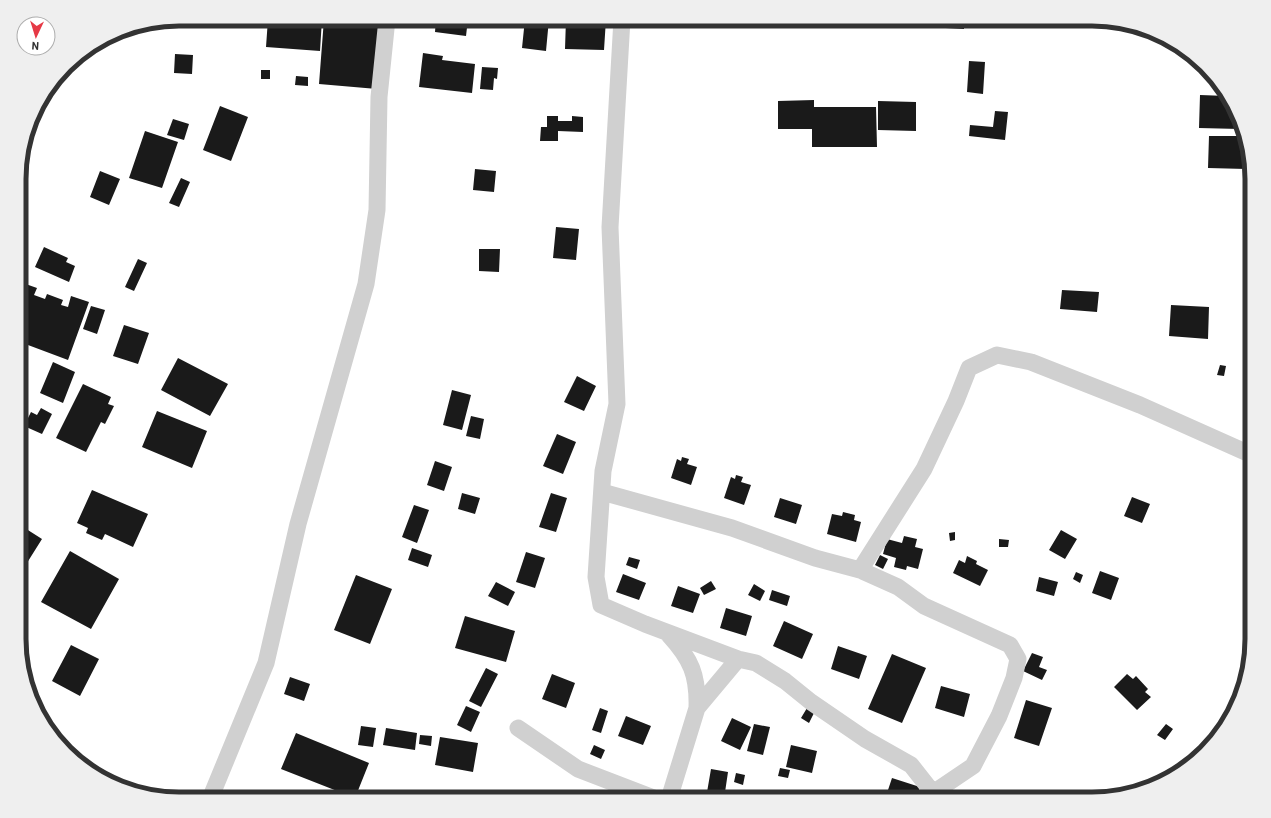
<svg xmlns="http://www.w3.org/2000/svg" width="1271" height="818" font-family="Barlow,sans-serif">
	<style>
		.building { fill: #1a1a1a }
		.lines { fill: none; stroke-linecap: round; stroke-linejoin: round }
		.minor { stroke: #d0d0d0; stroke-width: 17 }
		.rim { fill: none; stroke: #333; stroke-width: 5 }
	</style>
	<rect width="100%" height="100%" fill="#fff"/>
	<path class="building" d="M 268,19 L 322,19 L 320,51 L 266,47 Z
		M 324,19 L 382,19 L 377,89 L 319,84 Z
		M 436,19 L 468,19 L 466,36 L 435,32 Z
		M 504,19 L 516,19 L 516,22 Z
		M 525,19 L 549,19 L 546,51 L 522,48 Z
		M 566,19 L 606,19 L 604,50 L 565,49 Z
		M 928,19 L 964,19 L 964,29 L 927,27 Z
		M 423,53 L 443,56 L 442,60 L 475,64 L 472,93 L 419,87 Z
		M 175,54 L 193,55 L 192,74 L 174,73 Z
		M 969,61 L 985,62 L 983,94 L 967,92 Z
		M 482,67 L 498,68 L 497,79 L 494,78 L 493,90 L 480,89 Z
		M 261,70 L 270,70 L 270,79 L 261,79 Z
		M 296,76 L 308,77 L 308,86 L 295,85 Z
		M 1200,95 L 1227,96 L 1231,99 L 1240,129 L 1199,128 Z
		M 814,100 L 814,107 L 876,107 L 877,147 L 812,147 L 812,129 L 778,129 L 778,101 Z
		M 878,101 L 916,102 L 916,131 L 878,130 Z
		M 220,106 L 248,117 L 231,161 L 203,150 Z
		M 995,111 L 1008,112 L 1005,140 L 969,136 L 970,125 L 993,127 Z
		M 547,116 L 558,116 L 558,121 L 572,121 L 572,116 L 583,117 L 583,132 L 558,131 L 558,141 L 540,141 L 541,127 L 547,127 Z
		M 173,119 L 189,124 L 184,140 L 167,135 Z
		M 145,131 L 178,142 L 162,188 L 129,178 Z
		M 1209,136 L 1242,136 L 1248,158 L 1247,158 L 1246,169 L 1208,168 Z
		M 475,169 L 496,171 L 494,192 L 473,190 Z
		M 100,171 L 120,179 L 109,205 L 90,197 Z
		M 181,178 L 190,182 L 179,207 L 169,203 Z
		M 556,227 L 579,229 L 576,260 L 553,258 Z
		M 44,247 L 68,258 L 66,262 L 75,266 L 69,282 L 35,267 Z
		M 479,249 L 500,249 L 499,272 L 479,271 Z
		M 138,259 L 147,263 L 134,291 L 125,287 Z
		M 20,282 L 37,288 L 34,295 L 45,299 L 47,294 L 63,300 L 61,305 L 68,307 L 71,296 L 89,302 L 68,360 L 20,342 Z
		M 1062,290 L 1099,292 L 1097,312 L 1060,309 Z
		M 1171,305 L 1209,307 L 1208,339 L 1169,336 Z
		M 91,306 L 105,310 L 97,334 L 83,329 Z
		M 124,325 L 149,333 L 138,364 L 113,356 Z
		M 178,358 L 228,384 L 210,416 L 161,390 Z
		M 53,362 L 75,372 L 63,403 L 40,393 Z
		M 1220,365 L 1226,366 L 1224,376 L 1217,375 Z
		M 577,376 L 596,386 L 584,411 L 564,402 Z
		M 83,384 L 111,397 L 108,404 L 114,406 L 105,424 L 101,422 L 86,452 L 56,438 Z
		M 20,389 L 28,392 L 20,409 Z
		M 452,390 L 471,395 L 462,430 L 443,425 Z
		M 41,408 L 52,414 L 42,434 L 24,426 L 31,412 L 37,415 Z
		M 157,411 L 207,431 L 192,468 L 142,447 Z
		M 471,416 L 484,419 L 480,439 L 466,436 Z
		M 1252,422 L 1252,434 L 1248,432 Z
		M 557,434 L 576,442 L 563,474 L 543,466 Z
		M 20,450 L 25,452 L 21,465 L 20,465 Z
		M 682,457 L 689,459 L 687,464 L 697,467 L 691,485 L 671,478 L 677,459 L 681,461 Z
		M 435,461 L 452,467 L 444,491 L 427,485 Z
		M 736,475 L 743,477 L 741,482 L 751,485 L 744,505 L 724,498 L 731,477 L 735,479 Z
		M 92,490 L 148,514 L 133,547 L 105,534 L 102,540 L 86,533 L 88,528 L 77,523 Z
		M 462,493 L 480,498 L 475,514 L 458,509 Z
		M 551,493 L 567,498 L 556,532 L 539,527 Z
		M 1132,497 L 1150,504 L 1142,523 L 1124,516 Z
		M 780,498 L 802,505 L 796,524 L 774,517 Z
		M 414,505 L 429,510 L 417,543 L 402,537 Z
		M 843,512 L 855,515 L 854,520 L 861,522 L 856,542 L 827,534 L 832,514 L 842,516 Z
		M 20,525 L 42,539 L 20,574 Z
		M 1061,530 L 1077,539 L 1065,559 L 1049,550 Z
		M 955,532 L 955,540 L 950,541 L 949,533 Z
		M 904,536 L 917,539 L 915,547 L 923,549 L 918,569 L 907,566 L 906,570 L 894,567 L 896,558 L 883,554 L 887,539 L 902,543 Z
		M 999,539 L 1009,540 L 1008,547 L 999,547 Z
		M 412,548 L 432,555 L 428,567 L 408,560 Z
		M 70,551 L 119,579 L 91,629 L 41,602 Z
		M 526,552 L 545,558 L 535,588 L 516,582 Z
		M 880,555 L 888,559 L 883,569 L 875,565 Z
		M 967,556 L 977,561 L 976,564 L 988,570 L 980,586 L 953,573 L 959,560 L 965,563 Z
		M 629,557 L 640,560 L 637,569 L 626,565 Z
		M 1100,571 L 1119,578 L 1111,600 L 1092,593 Z
		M 1076,572 L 1083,575 L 1080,583 L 1073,579 Z
		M 623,574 L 646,583 L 639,600 L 616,592 Z
		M 356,575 L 392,589 L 370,644 L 334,630 Z
		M 1039,577 L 1058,582 L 1054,596 L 1036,591 Z
		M 711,581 L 716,589 L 704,595 L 700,588 Z
		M 496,582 L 515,592 L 508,606 L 488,596 Z
		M 754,584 L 765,591 L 760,601 L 748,595 Z
		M 678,586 L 700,594 L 693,613 L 671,606 Z
		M 772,590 L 790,596 L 787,606 L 769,600 Z
		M 726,608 L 752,616 L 746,636 L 720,628 Z
		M 465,616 L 515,631 L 506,662 L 455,648 Z
		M 784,621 L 813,634 L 802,659 L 773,646 Z
		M 1248,629 L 1252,630 L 1252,639 L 1246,639 Z
		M 71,645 L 99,659 L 80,696 L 52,681 Z
		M 838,646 L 867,656 L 859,679 L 831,669 Z
		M 1032,653 L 1043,657 L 1039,667 L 1047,670 L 1042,680 L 1023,671 Z
		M 892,654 L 926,668 L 902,723 L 868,709 Z
		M 486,668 L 498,674 L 481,707 L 469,701 Z
		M 552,674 L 575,683 L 566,708 L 542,699 Z
		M 1127,674 L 1133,679 L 1136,676 L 1148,689 L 1145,692 L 1151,697 L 1137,710 L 1114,687 Z
		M 290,677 L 310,684 L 304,701 L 284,694 Z
		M 941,686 L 970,694 L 964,717 L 935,708 Z
		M 1026,700 L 1052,708 L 1039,746 L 1014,738 Z
		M 466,706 L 480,712 L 471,732 L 457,725 Z
		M 600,708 L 608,711 L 601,733 L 592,730 Z
		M 807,708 L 814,713 L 809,723 L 801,718 Z
		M 626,716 L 651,726 L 643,745 L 618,736 Z
		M 732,718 L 751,727 L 740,750 L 721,741 Z
		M 754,724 L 770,727 L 763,755 L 747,751 Z
		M 1166,724 L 1173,729 L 1165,740 L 1157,735 Z
		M 361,726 L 376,728 L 373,747 L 358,745 Z
		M 386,728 L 417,733 L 415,750 L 383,745 Z
		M 296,733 L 369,763 L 355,798 L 281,769 Z
		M 420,735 L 432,736 L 431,746 L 419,744 Z
		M 440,737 L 478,743 L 473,772 L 435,765 Z
		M 594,745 L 605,750 L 601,759 L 590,754 Z
		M 791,745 L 817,751 L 812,773 L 786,767 Z
		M 780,768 L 790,770 L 788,778 L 778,776 Z
		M 711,769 L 728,772 L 724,799 L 706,798 Z
		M 736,773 L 745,775 L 743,785 L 734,782 Z
		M 892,778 L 920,787 L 916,799 L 885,799 Z
		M 774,794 L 788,798 L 787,799 L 772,799 Z"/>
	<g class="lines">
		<path class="minor" d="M 622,19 L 610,227 L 617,404 L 603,471 L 596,577 L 601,605 L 645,624 L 738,659 L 697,708 L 669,799
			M 602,492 L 732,528 L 815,558 L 860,570 L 898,587 L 924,606 L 1010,645 L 1018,659 L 1014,678 L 999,716 L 973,766 L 933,793
			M 860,570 L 924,469 L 956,401 L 969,368 L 997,355 L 1031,362 L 1140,405 L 1252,455
			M 669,635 C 691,659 698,675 697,708
			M 738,659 L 756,663 L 785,681 L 811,702 L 865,739 L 911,765 L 933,793 L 932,799
			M 518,728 L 578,769 L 656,799
			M 210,799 L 266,663 L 298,524 L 366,284 L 377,210 L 379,97 L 387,19"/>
	</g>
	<path d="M0 0H1271V818H0ZM179 26H1092A153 153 0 0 1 1245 179V639A153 153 0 0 1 1092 792H179A153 153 0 0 1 26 639V179A153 153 0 0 1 179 26Z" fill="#efefef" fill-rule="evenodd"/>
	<path class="rim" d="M179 26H1092A153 153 0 0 1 1245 179V639A153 153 0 0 1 1092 792H179A153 153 0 0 1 26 639V179A153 153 0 0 1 179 26Z"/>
	<g transform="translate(36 36) rotate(184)"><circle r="19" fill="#ffffff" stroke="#adadad"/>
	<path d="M0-3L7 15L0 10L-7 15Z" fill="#e63946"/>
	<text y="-6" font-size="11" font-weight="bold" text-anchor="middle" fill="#333333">N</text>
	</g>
</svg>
